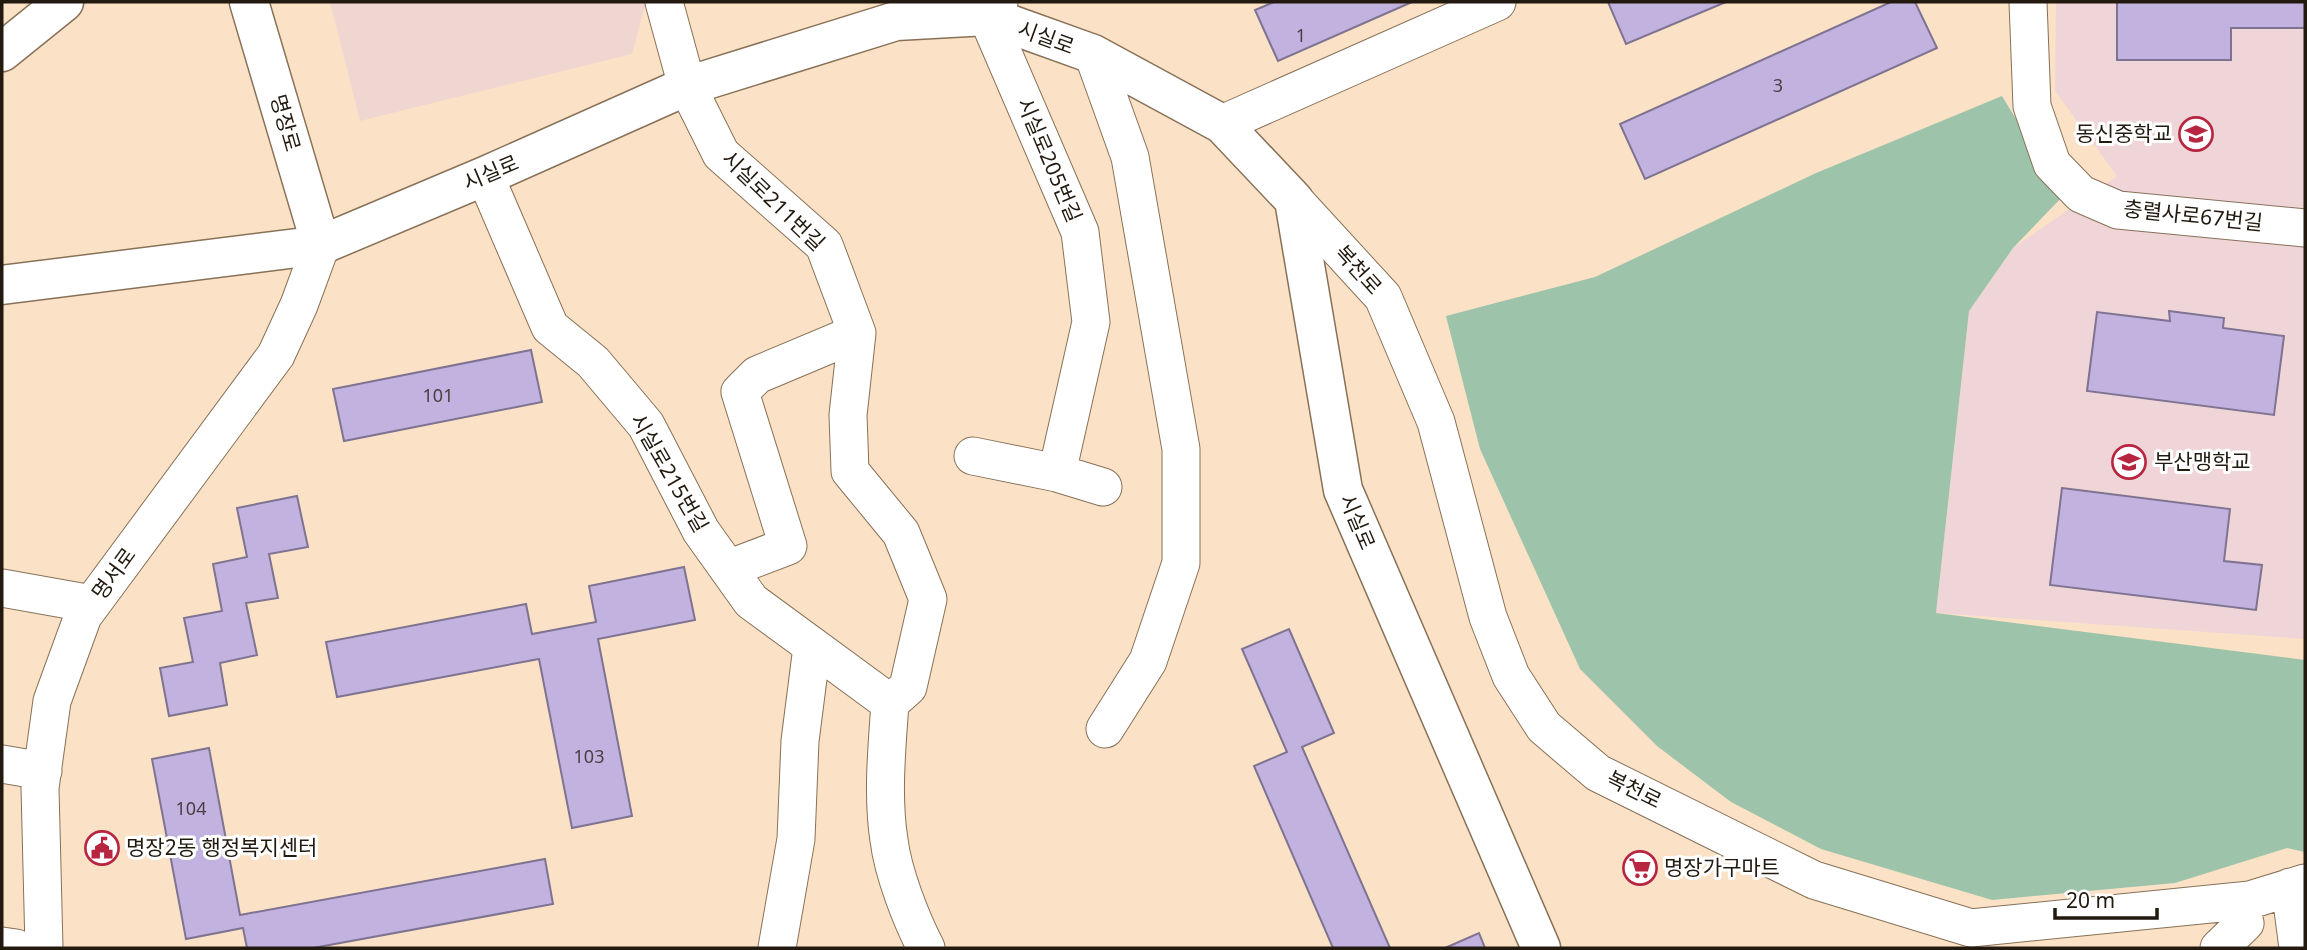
<svg xmlns="http://www.w3.org/2000/svg" width="2307" height="950" font-family="'Noto Sans','Noto Sans KR',sans-serif">
	<style>
		.commercial { fill: #f0d6d1 }
		.education { fill: #f0d5d8 }
		.green { fill: #9dc4aa }
		.building { fill: #c2b2df; stroke: #7e7391; stroke-width: 2 }
		.lines { fill: none; stroke-linecap: round; stroke-linejoin: round }
		.minor-casing { stroke: #877158; stroke-width: 39 }
		.major-casing { stroke: #877158; stroke-width: 41 }
		.minor { stroke: #fff; stroke-width: 37 }
		.major { stroke: #fff; stroke-width: 38 }
		.labels { text-anchor: middle; stroke-width: 6; stroke-linejoin: round; paint-order: stroke }
		.number-label { font-size: 18px; fill: #4a3f43 }
		.street-label { font-size: 21px; fill: #22190f; stroke: #fff }
		.poi-label { font-size: 21px; fill: #22190f; stroke: #fff; text-anchor: start }
	</style>
	<rect width="100%" height="100%" fill="#fbe2c6"/>
	<path class="commercial" d="M 330,2 L 644,2 L 645,5 L 632,54 L 360,121 Z"/>
	<path class="education" d="M 2056,2 L 2305,2 L 2305,639 L 1936,613 L 1969,311 L 2013,248 L 2117,176 L 2055,91 Z"/>
	<path class="green" d="M 2002,96 L 2063,196 L 2013,248 L 1969,311 L 1936,613 L 2305,660 L 2305,852 L 2287,848 L 2175,883 L 1992,900 L 1821,849 L 1731,802 L 1657,746 L 1580,669 L 1480,449 L 1446,316 L 1595,277 L 1816,173 Z"/>
	<path class="building" d="M 1274,2 L 1412,2 L 1278,61 L 1255,10 Z
		M 1608,2 L 1726,2 L 1626,44 Z
		M 1891,2 L 1915,2 L 1937,48 L 1645,179 L 1620,124 Z
		M 2117,2 L 2305,2 L 2305,28 L 2231,28 L 2231,60 L 2117,60 Z
		M 2169,311 L 2224,318 L 2223,328 L 2284,336 L 2274,415 L 2087,391 L 2097,312 L 2170,321 Z
		M 531,350 L 542,402 L 344,441 L 333,389 Z
		M 2062,488 L 2230,509 L 2224,561 L 2262,565 L 2256,610 L 2050,585 Z
		M 297,496 L 308,547 L 269,554 L 278,598 L 246,603 L 257,655 L 220,663 L 227,705 L 169,716 L 160,668 L 193,662 L 184,618 L 222,611 L 213,564 L 247,557 L 237,508 Z
		M 684,567 L 695,620 L 598,639 L 632,816 L 572,828 L 539,659 L 337,697 L 326,642 L 526,604 L 532,634 L 596,622 L 589,586 Z
		M 1289,629 L 1334,733 L 1302,747 L 1390,948 L 1333,948 L 1254,766 L 1287,752 L 1242,649 Z
		M 209,748 L 240,915 L 545,859 L 553,904 L 313,948 L 247,948 L 243,928 L 186,939 L 152,759 Z
		M 1479,933 L 1485,948 L 1445,948 Z"/>
	<g class="lines">
		<g class="minor-casing">
			<path id="minor" d="M 664,2 L 687,86 L 721,154 L 824,245 L 857,333 L 848,415 L 850,471 L 901,533 L 928,599 L 908,687 L 890,703 C 887,747 882,796 889,840 C 893,873 911,919 926,948
				M 999,2 L 987,16 L 1080,232 L 1091,322 L 1057,473
				M 2028,2 L 2032,106 L 2052,164 L 2081,194 L 2118,210 L 2305,228
				M 1093,54 L 1130,157 L 1181,449 L 1181,563 L 1148,661 L 1105,729
				M 1222,124 L 1497,2
				M 485,176 L 550,327 L 593,362 L 646,425 L 701,531 L 751,601 L 890,703
				M 1294,200 L 1383,297 L 1436,422 L 1488,617 L 1511,676 L 1544,727 L 1598,773 L 1814,880 L 1971,928 L 2250,900 L 2305,883
				M 973,456 L 1057,473 L 1103,487
				M 728,569 L 788,546 L 740,392 L 757,375 L 857,333
				M 2,588 L 92,604
				M 2,764 L 43,771
				M 2290,887 L 2298,948
				M 2,946 L 16,948
				M 44,948 L 40,788 L 52,701 L 83,616 L 276,355 L 299,305 L 321,245
				M 777,948 L 796,839 L 800,741 L 812,647
				M 2219,948 L 2245,923 L 2239,901"/>
		</g>
		<g class="major-casing">
			<path id="major" d="M 249,2 L 321,245
				M 2,52 L 64,2
				M 2,285 L 321,245 L 485,176 L 687,86 L 896,21 L 987,16 L 1093,54 L 1222,124 L 1294,200 L 1343,490 L 1541,948"/>
		</g>
		<use href="#minor" class="minor"/>
		<use href="#major" class="major"/>
	</g>
	<defs>
		<g id="school-ring" transform="scale(1.75)"><circle r="9.5" fill="#fff" stroke="#b72540" stroke-width="1.5"/><path d="M0-5L7-2L0 1L-7-2ZM-4 1L0 2.5L4 1V4Q0 6-4 4Z" fill="#b72540"/></g>
		<g id="civic-ring" transform="scale(1.75)"><circle r="9.5" fill="#fff" stroke="#b72540" stroke-width="1.5"/><path d="M-.6-6.5H3V-4.5H.6V-3L4-1V1h2V6H-6V1h2V-1L-.6-3ZM-1.2 2.5V6h2.4V2.5Z" fill="#b72540"/></g>
		<g id="supermarket-ring" transform="scale(1.75)"><circle r="9.5" fill="#fff" stroke="#b72540" stroke-width="1.5"/><path d="M-6-5.5h2.5l.6 2H6L4.5 2H-2.5L-4.4-4H-6ZM-1.5 3.2a1.3 1.3 0 1 0 .1 0ZM3 3.2a1.3 1.3 0 1 0 .1 0Z" fill="#b72540"/></g>
	</defs>
	<g fill-rule="evenodd">
		<use href="#school-ring" x="2196" y="134"/>
		<use href="#school-ring" x="2129" y="462"/>
		<use href="#civic-ring" x="102" y="848"/>
		<use href="#supermarket-ring" x="1640" y="868"/>
	</g>
	<g class="labels">
		<g class="number-label">
			<text x="1301" y="42">1</text>
			<text x="1778" y="92">3</text>
			<text x="438" y="402">101</text>
			<text x="589" y="763">103</text>
			<text x="191" y="815">104</text>
		</g>
		<g class="street-label">
			<text transform="translate(1046 38) rotate(20)" y="7">시실로</text>
			<text transform="translate(285 123) rotate(74)" y="7">명장로</text>
			<text transform="translate(1049 160) rotate(67)" y="7">시실로205번길</text>
			<text transform="translate(491 173) rotate(-23)" y="7">시실로</text>
			<text transform="translate(773 201) rotate(44)" y="7">시실로211번길</text>
			<text transform="translate(2193 216) rotate(6)" y="7">충렬사로67번길</text>
			<text transform="translate(1358 270) rotate(48)" y="7">복천로</text>
			<text transform="translate(669 473) rotate(60)" y="7">시실로215번길</text>
			<text transform="translate(1357 522) rotate(67)" y="7">시실로</text>
			<text transform="translate(114 574) rotate(-54)" y="7">명서로</text>
			<text transform="translate(1634 790) rotate(26)" y="7">복천로</text>
		</g>
		<g class="poi-label">
			<text x="2172" y="141" text-anchor="end">동신중학교</text>
			<text x="2154" y="469">부산맹학교</text>
			<text x="126" y="855">명장2동 행정복지센터</text>
			<text x="1664" y="875">명장가구마트</text>
		</g>
	</g>
	<rect width="2307" height="950" fill="none" stroke="#22190f" stroke-width="7"/>
	<path d="M2055 908v10h102v-10" fill="none" stroke="#22190f" stroke-width="3.5"/>
	<text x="2066" y="908" font-size="21" fill="#22190f" stroke="#ffffff" stroke-width="5" paint-order="stroke">20 m</text>
</svg>
